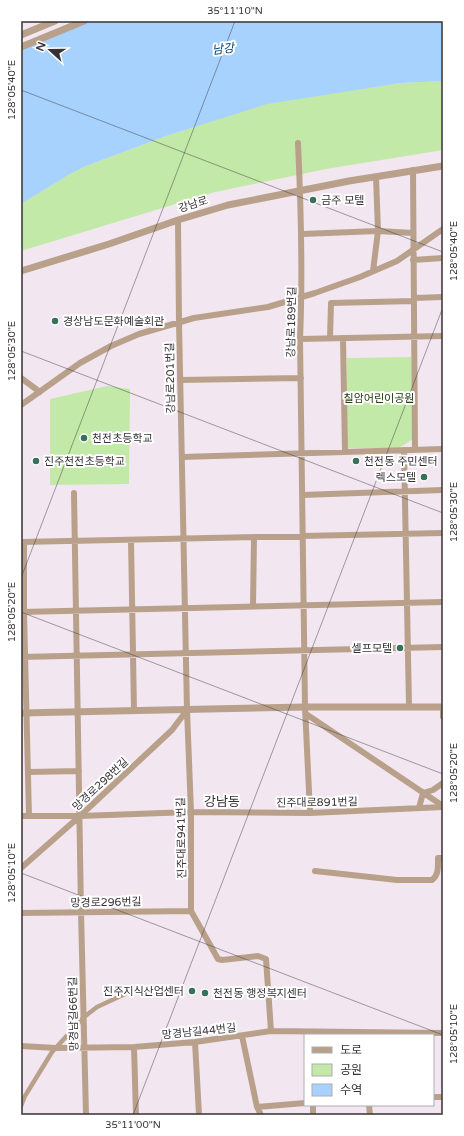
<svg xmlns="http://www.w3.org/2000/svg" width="464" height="1136" font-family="'Varela Round','Noto Sans KR',sans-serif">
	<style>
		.green { fill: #c3e9a8 }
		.water { fill: #a7d2fe }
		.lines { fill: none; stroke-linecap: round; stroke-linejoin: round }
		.pedestrian { stroke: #b9a08a; stroke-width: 4.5 }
		.minor { stroke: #b9a08a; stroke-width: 6 }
		.tertiary { stroke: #b9a08a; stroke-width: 7 }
		.ticks { fill: none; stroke: #363236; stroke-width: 1; stroke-opacity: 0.45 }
		.poi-dot { fill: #387159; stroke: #fff; stroke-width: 1.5 }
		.labels { text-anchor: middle; stroke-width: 4; stroke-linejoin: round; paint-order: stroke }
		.poi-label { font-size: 11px; fill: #363236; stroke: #fff; text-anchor: start }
		.street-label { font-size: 11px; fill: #363236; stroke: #fff }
		.park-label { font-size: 11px; fill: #233b0d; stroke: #fff }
		.water-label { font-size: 12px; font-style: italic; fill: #004071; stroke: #fff }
		.quarter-label { font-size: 13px; fill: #363236; stroke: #fff }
		.neatline { fill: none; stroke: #363236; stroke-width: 1.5 }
		.ticks-label { font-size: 10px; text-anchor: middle; fill: #363236 }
	</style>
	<rect width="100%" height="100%" fill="#f2e7f1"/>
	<path class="green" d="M 443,81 L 443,150 L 326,169 L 215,192 L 21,251 L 21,204 L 70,174 L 86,166 L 166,136 L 267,103 L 401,83 Z
		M 411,357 L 413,439 L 399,448 L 346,448 L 347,358 Z
		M 107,386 L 130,389 L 129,484 L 50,485 L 50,399 Z"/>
	<path class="water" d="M 82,21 L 443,21 L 443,81 L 401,83 L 267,104 L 166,136 L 86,166 L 70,174 L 21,204 L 21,49 Z"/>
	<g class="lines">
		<path class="pedestrian" d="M 21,1106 L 25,1096 L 52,1052 L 84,1017 L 97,1007 L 125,994"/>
		<path class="minor" d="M 298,143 C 301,208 303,273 300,339 L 305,707 L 310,813
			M 413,170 L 415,450
			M 178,220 L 179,322 L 187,710 L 191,812 L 191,911 L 218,959 L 222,960 L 258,956 L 266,959 L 271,1031
			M 302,234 L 378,231 L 413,233
			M 413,260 L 443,258
			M 373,271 L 378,231 L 376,177
			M 414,298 L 443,297
			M 330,338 L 331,303 L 414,301
			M 343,338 L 345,452
			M 300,339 L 443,336
			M 21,378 L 40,392
			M 180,380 L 301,378
			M 21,405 L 80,363 L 111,346 L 139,334 L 194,318 L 268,307 L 315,293 L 360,277 L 397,261 L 443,229
			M 404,450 L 409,706
			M 182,457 L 443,449
			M 74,493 L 81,912 L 86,1115
			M 302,495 L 443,490
			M 131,540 L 134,711
			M 21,542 L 443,533
			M 24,542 L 24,612 L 29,816
			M 253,606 L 254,537
			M 21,612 L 443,602
			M 21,657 L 443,647
			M 443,707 L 443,717
			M 306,714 L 443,806
			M 29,772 L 79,771
			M 419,808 L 423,793 L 433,790 L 443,783
			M 21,816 L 80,816 L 191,812 L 310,813 L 443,807
			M 21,868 L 80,816 L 172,730 L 187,710
			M 315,871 L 397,880 L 432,880 C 439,875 438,866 438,858 L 443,858
			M 21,913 L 191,911
			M 242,1036 L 257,1107 L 261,1115
			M 195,1042 L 199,1115
			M 21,1046 L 56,1048 L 134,1047 L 195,1042 L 271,1031 L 443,1033
			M 134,1047 L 136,1115
			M 433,1097 L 443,1097
			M 369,1105 L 370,1115
			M 257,1107 L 305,1103
			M 313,1115 L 313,1105"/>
		<path class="tertiary" d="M 21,35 L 55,21
			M 21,47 L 84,21
			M 21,271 L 109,244 L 178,220 L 228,205 L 349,181 L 443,166
			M 21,713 L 305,707 L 443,707"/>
	</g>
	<path class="ticks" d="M 21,90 L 443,252M 21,351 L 443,513M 21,578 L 235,21M 21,612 L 443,774M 21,873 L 443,1035M 133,1115 L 443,307"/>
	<g class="poi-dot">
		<circle cx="313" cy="200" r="4"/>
		<circle cx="55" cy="321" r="4"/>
		<circle cx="84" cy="438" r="4"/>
		<circle cx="36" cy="461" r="4"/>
		<circle cx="356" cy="461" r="4"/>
		<circle cx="424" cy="477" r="4"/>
		<circle cx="400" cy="648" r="4"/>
		<circle cx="192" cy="991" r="4"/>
		<circle cx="205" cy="993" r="4"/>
	</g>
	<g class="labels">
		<g class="poi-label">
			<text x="321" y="204">금주 모텔</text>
			<text x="63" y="325">경상남도문화예술회관</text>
			<text x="92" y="442">천전초등학교</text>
			<text x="44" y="465">진주천전초등학교</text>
			<text x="364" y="465">천전동 주민센터</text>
			<text x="416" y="481" text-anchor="end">렉스모텔</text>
			<text x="392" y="652" text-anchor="end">셀프모텔</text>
			<text x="184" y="995" text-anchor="end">진주지식산업센터</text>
			<text x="213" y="997">천전동 행정복지센터</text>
		</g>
		<g class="street-label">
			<text transform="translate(193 204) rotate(-17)" y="4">강남로</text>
			<text transform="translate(291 322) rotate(-89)" y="4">강남로189번길</text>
			<text transform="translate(170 378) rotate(-91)" y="4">강남로201번길</text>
			<text transform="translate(100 784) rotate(-43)" y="4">망경로298번길</text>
			<text transform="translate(317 802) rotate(-1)" y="4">진주대로891번길</text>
			<text transform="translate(181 838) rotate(-91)" y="4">진주대로941번길</text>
			<text transform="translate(106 902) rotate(-1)" y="4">망경로296번길</text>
			<text transform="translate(73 1014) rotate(-91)" y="4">망경남길66번길</text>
			<text transform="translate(199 1031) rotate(-6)" y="4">망경남길44번길</text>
		</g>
		<g class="park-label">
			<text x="379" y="402">칠암어린이공원</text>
		</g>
		<g class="water-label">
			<text transform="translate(223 49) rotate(-7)" y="4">남강</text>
		</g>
		<g class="quarter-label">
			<text x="222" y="806">강남동</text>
		</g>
	</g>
	<rect width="464" height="1136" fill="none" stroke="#ffffff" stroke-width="44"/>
	<rect x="304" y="1034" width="130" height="72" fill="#ffffff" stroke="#afadaf"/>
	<rect x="312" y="1047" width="20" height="6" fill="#b9a08a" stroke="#afadaf"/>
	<text x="340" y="1054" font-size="12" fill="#363236">도로</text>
	<rect x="312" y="1064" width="20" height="12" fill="#c3e9a8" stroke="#afadaf"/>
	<text x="340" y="1074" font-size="12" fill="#363236">공원</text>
	<rect x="312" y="1084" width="20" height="12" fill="#a7d2fe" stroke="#afadaf"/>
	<text x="340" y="1094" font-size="12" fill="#363236">수역</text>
	<g transform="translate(50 50) rotate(291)" stroke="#ffffff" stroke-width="3" paint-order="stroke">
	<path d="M0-3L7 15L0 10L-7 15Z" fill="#363236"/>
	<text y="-6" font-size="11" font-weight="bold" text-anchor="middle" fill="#363236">N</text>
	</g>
	<rect x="22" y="22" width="420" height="1092" class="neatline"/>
	<g class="ticks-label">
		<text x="235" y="14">35°11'10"N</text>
		<text transform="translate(11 90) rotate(-90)" y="4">128°05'40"E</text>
		<text transform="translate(453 251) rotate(-90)" y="4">128°05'40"E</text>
		<text transform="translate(11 351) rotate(-90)" y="4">128°05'30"E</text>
		<text transform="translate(453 512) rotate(-90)" y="4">128°05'30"E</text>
		<text transform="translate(11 612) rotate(-90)" y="4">128°05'20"E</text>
		<text transform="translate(453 773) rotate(-90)" y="4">128°05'20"E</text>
		<text transform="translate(11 873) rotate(-90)" y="4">128°05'10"E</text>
		<text transform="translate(453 1034) rotate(-90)" y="4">128°05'10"E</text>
		<text x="133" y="1128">35°11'00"N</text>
	</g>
</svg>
